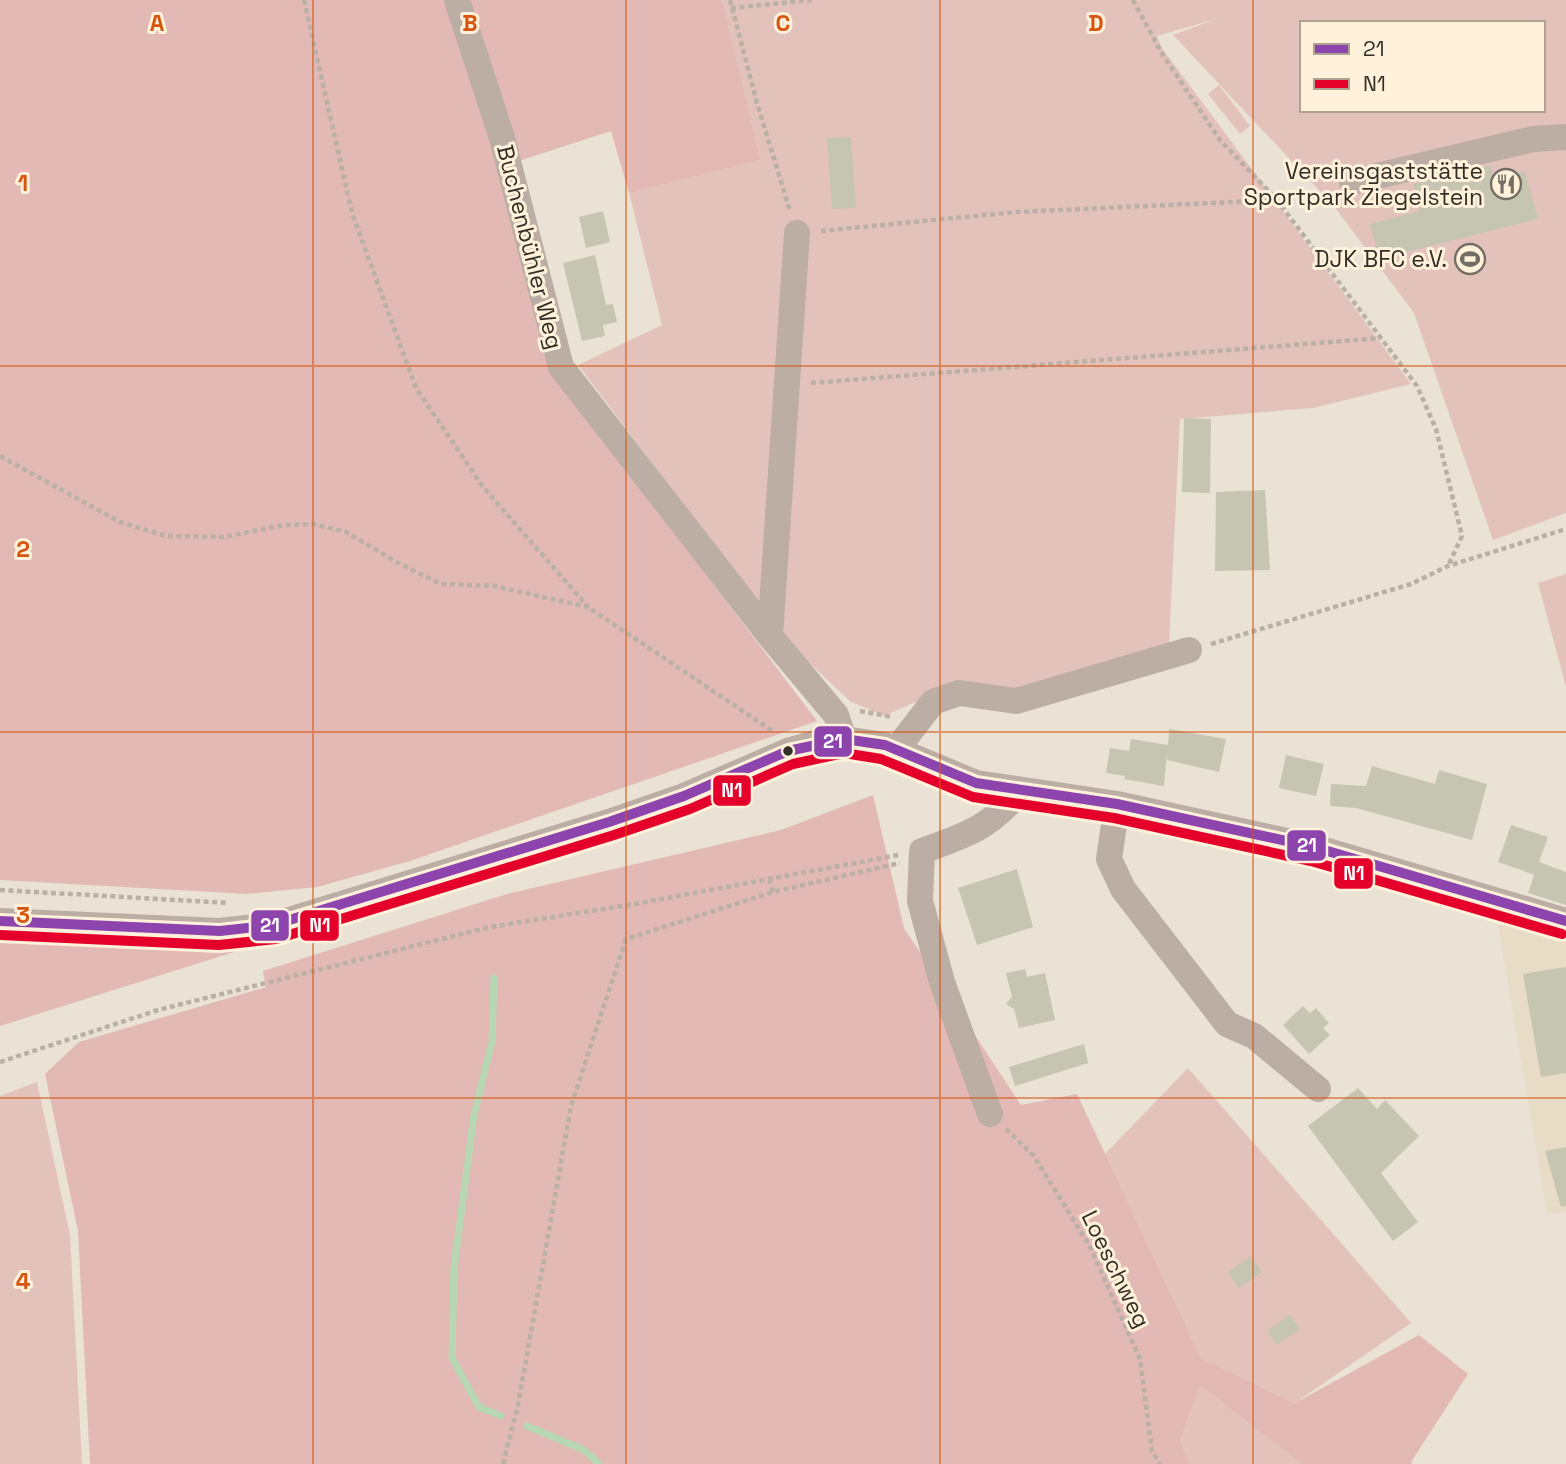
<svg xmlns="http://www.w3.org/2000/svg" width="1566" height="1464" font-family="'Space Grotesk',sans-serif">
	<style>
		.built { fill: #e8dcc6 }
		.green { fill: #e4c2bc; fill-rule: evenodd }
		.forest { fill: #e2b9b5 }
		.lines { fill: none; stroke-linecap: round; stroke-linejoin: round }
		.stream { stroke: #b6d7b2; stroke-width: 7 }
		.building { fill: #c6c5b2 }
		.path { stroke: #bab0a7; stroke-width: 4.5; stroke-dasharray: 5 3.5; stroke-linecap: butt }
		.minor { stroke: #bcada5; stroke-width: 26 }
		.bus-1-casing { stroke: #fff1da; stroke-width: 16 }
		.bus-2-casing { stroke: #fff1da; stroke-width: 16 }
		.bus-1 { stroke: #8e44ad; stroke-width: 10 }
		.bus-2 { stroke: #e4002b; stroke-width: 10 }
		.grid { fill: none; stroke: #d6550f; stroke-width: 2; stroke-opacity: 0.55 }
		.bus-dot { fill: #342f26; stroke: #fff1da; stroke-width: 2.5 }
		.labels { text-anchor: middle; stroke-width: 6; stroke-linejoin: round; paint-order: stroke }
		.poi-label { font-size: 23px; fill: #342f26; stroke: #fff1da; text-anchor: end }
		.street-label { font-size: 23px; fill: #342f26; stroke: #fff1da }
		.grid-label { font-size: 23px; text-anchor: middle; font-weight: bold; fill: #d6550f; stroke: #fff1da; stroke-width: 6; stroke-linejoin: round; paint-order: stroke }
		.line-badge { stroke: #fff1da; stroke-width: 2.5 }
		.badge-label { font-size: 19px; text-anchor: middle; font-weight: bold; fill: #fff }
	</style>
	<rect width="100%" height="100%" fill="#e9e2d5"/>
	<path class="built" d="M 1496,911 L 1566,934 L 1566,1213 L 1547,1214 Z"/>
	<path class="green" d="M 722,0 L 1566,0 L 1566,513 L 1493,540 L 1414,313 L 1333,205 L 1173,35 L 1216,19 L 1157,36 L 1162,48 L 1411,384 L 1313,408 L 1180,419 L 1169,644 L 993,694 L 947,688 L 884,716 L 850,701 L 790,645 L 578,365 L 662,325 L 629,193 L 761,160 ZM 1302,23 L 1543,23 L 1543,110 L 1302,110 Z
		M 1219,85 L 1250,126 L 1240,134 L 1208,94 Z
		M 1566,574 L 1566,687 L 1538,583 Z
		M 1188,1068 L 1411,1323 L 1295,1403 L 1201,1358 L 1105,1154 Z
		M 37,1082 L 70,1235 L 82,1464 L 0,1464 L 0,1096 Z
		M 1200,1384 L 1302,1464 L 1190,1464 L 1180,1441 Z"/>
	<path class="forest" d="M 0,0 L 722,0 L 761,160 L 629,193 L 611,131 L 500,167 L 554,374 L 817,721 L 410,861 L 317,887 L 247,894 L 0,880 Z
		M 873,795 L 904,928 L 1021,1105 L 1077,1094 L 1201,1358 L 1295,1403 L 1419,1335 L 1468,1374 L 1411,1462 L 1413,1464 L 1302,1464 L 1200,1385 L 1180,1441 L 1190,1464 L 90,1464 L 78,1231 L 45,1074 L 79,1042 L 266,987 L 263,971 L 507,894 L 781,830 Z
		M 0,938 L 170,944 L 234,952 L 0,1026 Z"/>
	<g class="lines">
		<path class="stream" d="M 494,978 L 492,1041 L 474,1115 L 454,1268 L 452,1358 L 479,1407 L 501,1416
			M 527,1426 L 584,1450 L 599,1464"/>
	</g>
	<path class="building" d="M 851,137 L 856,208 L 832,209 L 827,138 Z
		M 1491,165 L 1493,179 L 1525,171 L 1538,219 L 1379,259 L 1370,224 L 1420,211 L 1413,184 Z
		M 603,211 L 610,242 L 586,248 L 579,217 Z
		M 595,255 L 606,305 L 613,304 L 617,322 L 603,325 L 605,336 L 582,341 L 563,263 Z
		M 1184,418 L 1211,419 L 1210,493 L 1182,492 Z
		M 1265,490 L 1270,570 L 1215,571 L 1216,492 Z
		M 1169,729 L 1226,739 L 1219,772 L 1167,760 L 1167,752 L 1164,786 L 1124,779 L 1125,776 L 1106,773 L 1110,748 L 1129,751 L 1131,739 L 1168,745 Z
		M 1286,755 L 1324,764 L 1316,796 L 1279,788 Z
		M 1372,766 L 1435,784 L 1439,770 L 1487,784 L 1472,840 L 1356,808 L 1330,806 L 1331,784 L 1366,786 Z
		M 1511,825 L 1548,837 L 1539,862 L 1566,872 L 1566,905 L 1528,893 L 1536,870 L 1535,875 L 1498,862 Z
		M 1017,869 L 1033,927 L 977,945 L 958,888 Z
		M 1566,967 L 1566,1073 L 1541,1077 L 1523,974 Z
		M 1025,969 L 1027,977 L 1045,973 L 1055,1020 L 1019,1028 L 1014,1009 L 1006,1004 L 1012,997 L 1006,973 Z
		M 1303,1006 L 1310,1013 L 1316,1008 L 1329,1023 L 1323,1028 L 1330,1035 L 1309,1054 L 1283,1025 Z
		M 1084,1044 L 1088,1063 L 1015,1086 L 1009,1067 Z
		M 1358,1088 L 1377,1109 L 1385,1100 L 1419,1136 L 1381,1173 L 1418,1222 L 1393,1241 L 1308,1126 Z
		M 1566,1147 L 1566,1206 L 1561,1207 L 1545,1151 Z
		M 1251,1256 L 1262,1272 L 1239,1288 L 1228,1272 Z
		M 1290,1314 L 1300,1329 L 1277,1345 L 1267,1331 Z"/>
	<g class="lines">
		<path class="path" d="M 304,0 L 352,213 L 416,388 L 483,487 L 588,607
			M 730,0 L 757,103 L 790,211
			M 1133,0 L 1161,52 L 1220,140 L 1277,200 L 1417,386 L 1436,429 L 1462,536 L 1448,566
			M 731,8 L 812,0
			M 821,231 L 1016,212 L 1277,200
			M 811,383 L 1381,338
			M 0,456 L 120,522 L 166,536 L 223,537 L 285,525 L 313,524 L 346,532 L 398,563 L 441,584 L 494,586 L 588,607 L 774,732
			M 1211,644 L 1411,584 L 1448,566 L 1566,529
			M 860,711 L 892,717
			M 769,879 L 773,892
			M 0,890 L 229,903
			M 0,1062 L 158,1010 L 490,927 L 635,904 L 898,855
			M 1006,1129 L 1034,1156 L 1090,1247 L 1140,1359 L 1152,1451 L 1160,1464
			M 503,1464 L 518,1405 L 571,1106 L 626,939 L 773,892 L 900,863"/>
		<path class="minor" d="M 457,0 L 502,138 L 561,367 L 770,636 L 836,715 L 844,739
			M 1352,182 L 1533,139 L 1566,137
			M 770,636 L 797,233
			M 896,750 L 933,702 L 959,693 L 1016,701 L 1189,650
			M 1117,804 L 1109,859 L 1123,889 L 1227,1024 L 1254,1036 L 1318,1089
			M 0,921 L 220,931 L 273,925 L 609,822 L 684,796 L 788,751 L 815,743 L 844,739 L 885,745 L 976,783 L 1117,804 L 1314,847 L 1566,921
			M 990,1114 L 942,982 L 920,901 L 922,851 C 971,833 985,830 1021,791"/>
		<g class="bus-1-casing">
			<path id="bus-1" d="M 0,921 L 220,931 L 273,925 L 609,822 L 684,796 L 788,751 L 844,739 L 885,745 L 976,783 L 1117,804 L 1314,847 L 1566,921"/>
		</g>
		<g class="bus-2-casing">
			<path id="bus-2" d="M 0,935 L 219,945 L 276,939 L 614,835 L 690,809 L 793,764 L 844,753 L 881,759 L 973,797 L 1114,818 L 1311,861 L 1562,934"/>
		</g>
		<use href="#bus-1" class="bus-1"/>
		<use href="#bus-2" class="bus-2"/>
	</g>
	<path class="grid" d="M 313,0 L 313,1464M 626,0 L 626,1464M 940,0 L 940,1464M 1253,0 L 1253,1464M 0,366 L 1566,366M 0,732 L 1566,732M 0,1098 L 1566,1098"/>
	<defs>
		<g id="restaurant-ring" transform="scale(1.575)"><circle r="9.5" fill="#fff1da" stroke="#736e63" stroke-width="1.5"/><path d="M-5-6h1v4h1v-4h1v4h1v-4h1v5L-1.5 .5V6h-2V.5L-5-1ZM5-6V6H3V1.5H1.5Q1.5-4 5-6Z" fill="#736e63"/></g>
		<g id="stadium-ring" transform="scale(1.575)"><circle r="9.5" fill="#fff1da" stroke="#736e63" stroke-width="1.5"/><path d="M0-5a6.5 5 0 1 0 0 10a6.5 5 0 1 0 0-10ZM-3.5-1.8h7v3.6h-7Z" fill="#736e63"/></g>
	</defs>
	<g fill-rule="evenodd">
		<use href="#restaurant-ring" x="1506" y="184"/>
		<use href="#stadium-ring" x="1470" y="259"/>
	</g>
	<circle class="bus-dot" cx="788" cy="751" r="6"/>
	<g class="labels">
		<g class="poi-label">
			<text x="1483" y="179">Vereinsgaststätte<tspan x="1483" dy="26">Sportpark Ziegelstein</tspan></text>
			<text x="1447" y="267">DJK BFC e.V.</text>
		</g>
		<g class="street-label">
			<text transform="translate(530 247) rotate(76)" y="8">Buchenbühler Weg</text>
			<text transform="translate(1116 1269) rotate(64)" y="8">Loeschweg</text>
		</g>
	</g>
	<g class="grid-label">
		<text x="157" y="31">A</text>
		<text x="470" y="31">B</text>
		<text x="783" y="31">C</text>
		<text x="1096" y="31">D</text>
		<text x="23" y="191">1</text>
		<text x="23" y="557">2</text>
		<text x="23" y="923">3</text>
		<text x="23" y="1289">4</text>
	</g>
	<g class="line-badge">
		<rect x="813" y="725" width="40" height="33" rx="7" fill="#8e44ad"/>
		<rect x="712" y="774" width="40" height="33" rx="7" fill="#e4002b"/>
		<rect x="1286" y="829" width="41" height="33" rx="7" fill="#8e44ad"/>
		<rect x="1333" y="857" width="41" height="33" rx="7" fill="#e4002b"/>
		<rect x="250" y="909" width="40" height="33" rx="7" fill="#8e44ad"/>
		<rect x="299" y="909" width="41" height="33" rx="7" fill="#e4002b"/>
	</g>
	<g class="badge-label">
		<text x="833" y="748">21</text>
		<text x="732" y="797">N1</text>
		<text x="1307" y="852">21</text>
		<text x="1354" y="880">N1</text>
		<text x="270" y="932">21</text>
		<text x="320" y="932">N1</text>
	</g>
	<rect x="1300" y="21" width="245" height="91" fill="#fff1da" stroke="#aea392" stroke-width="2"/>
	<rect x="1314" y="44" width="35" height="10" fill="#8e44ad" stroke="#aea392" stroke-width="2"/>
	<text x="1363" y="56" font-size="21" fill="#342f26">21</text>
	<rect x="1314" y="79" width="35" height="10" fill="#e4002b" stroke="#aea392" stroke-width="2"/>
	<text x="1363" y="91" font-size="21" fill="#342f26">N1</text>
</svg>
